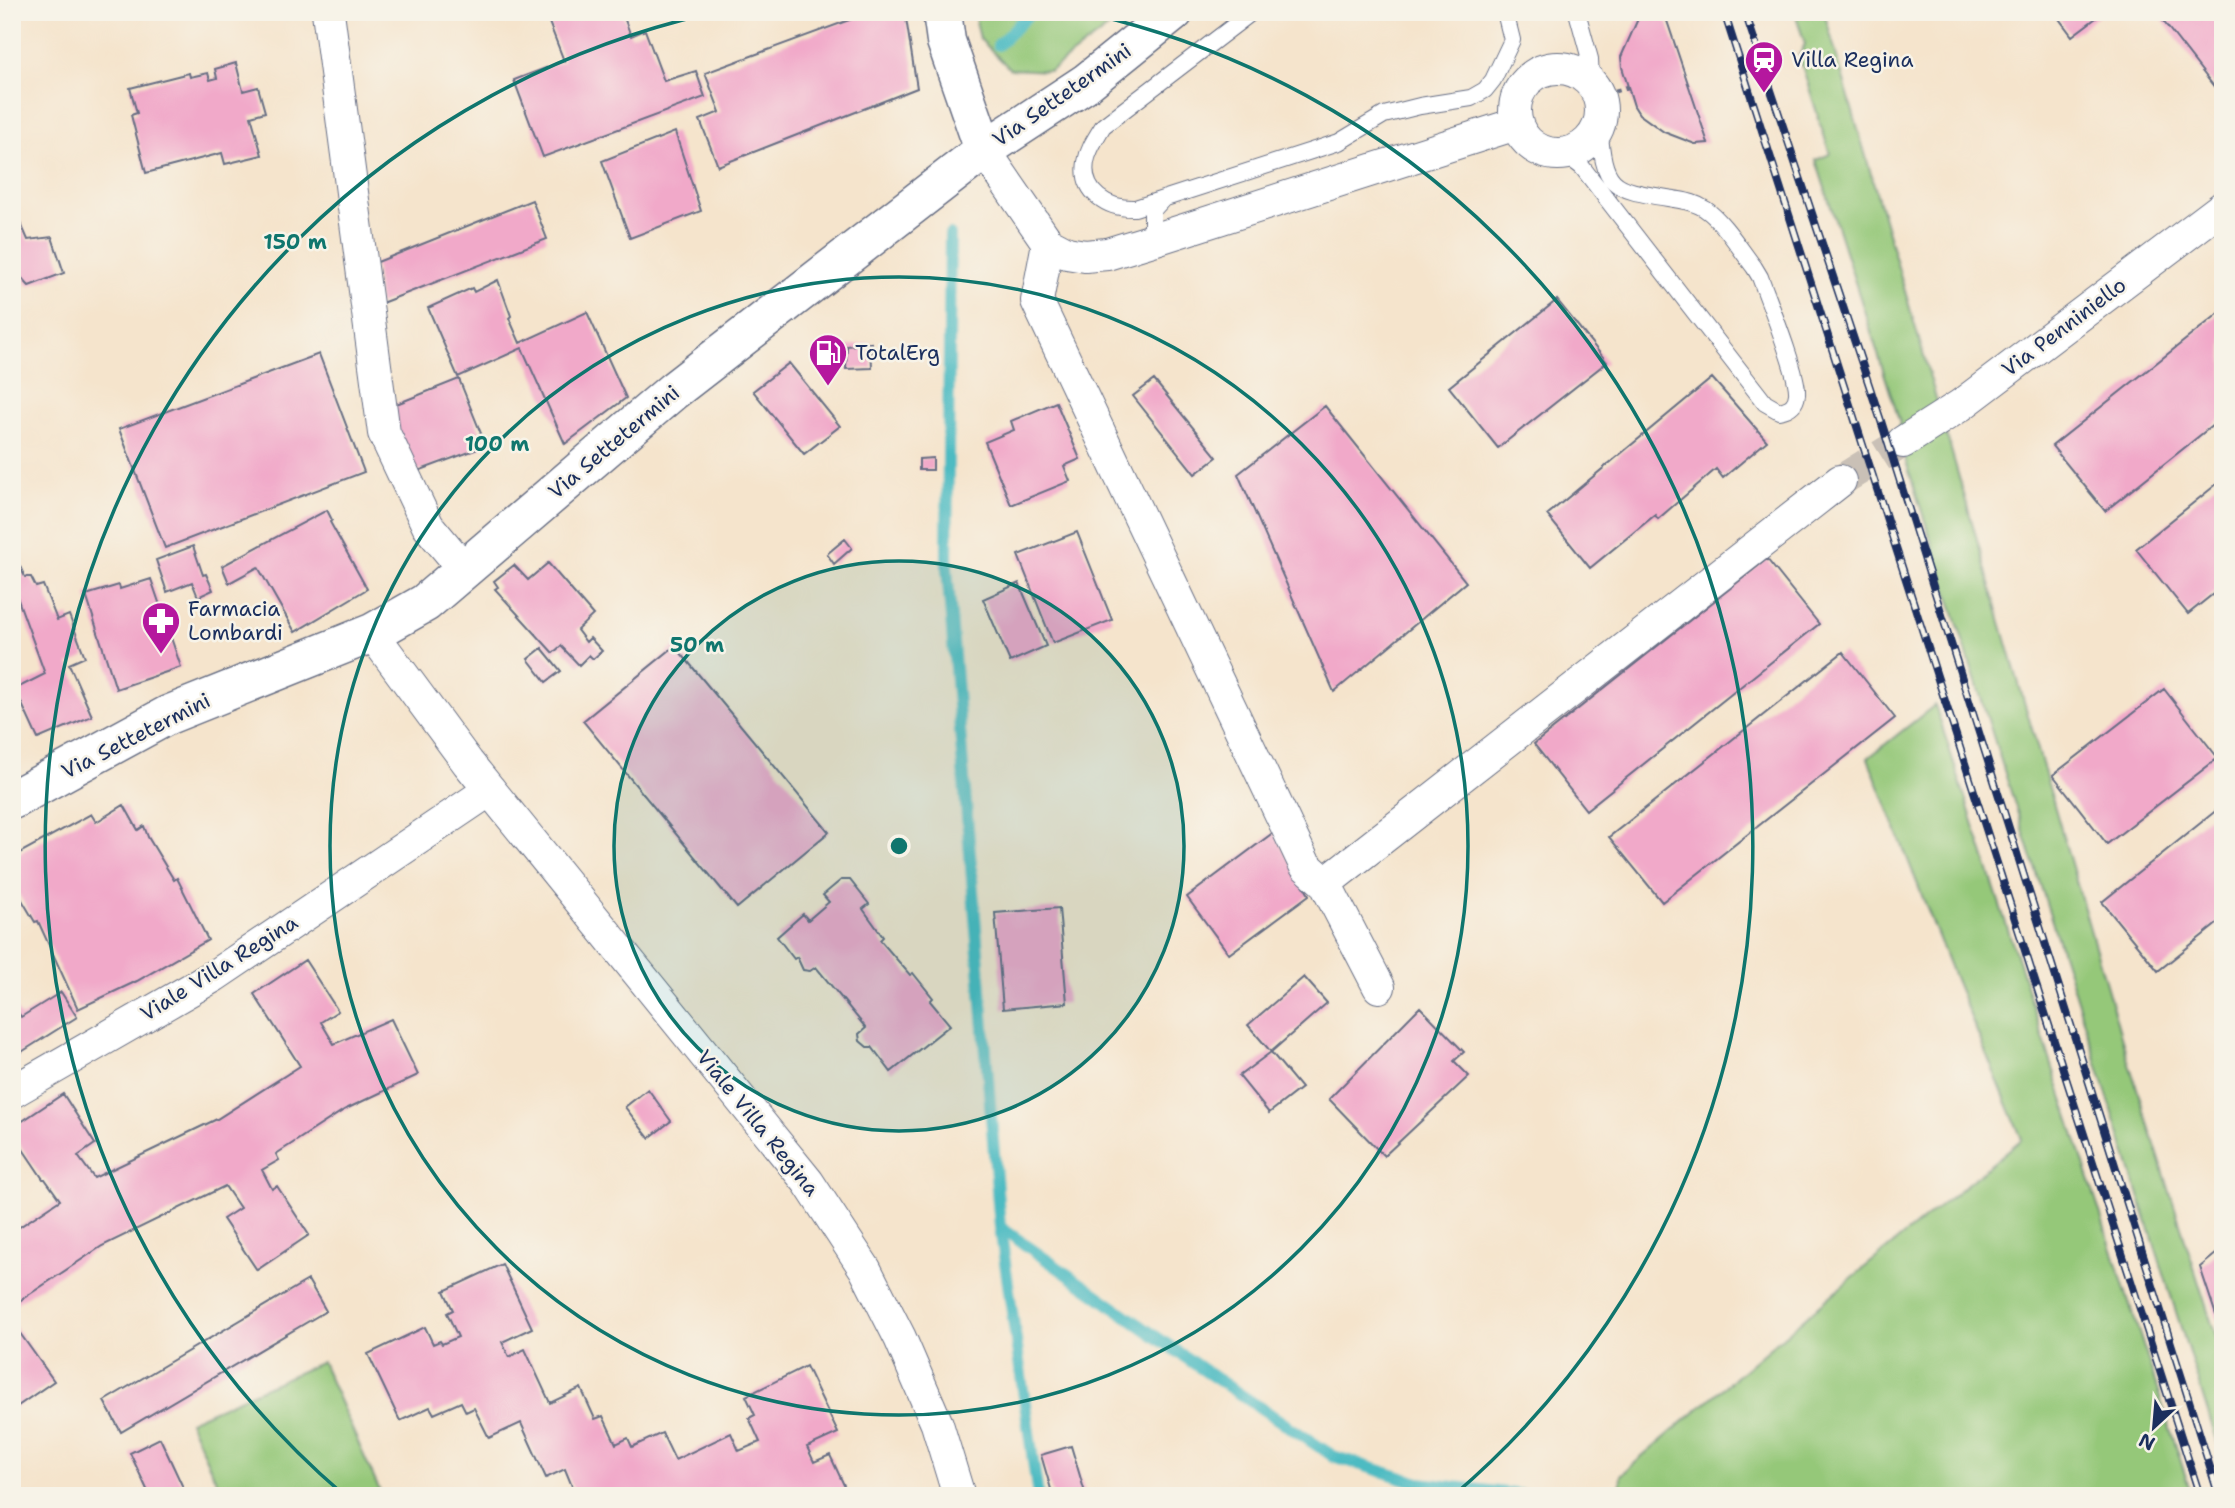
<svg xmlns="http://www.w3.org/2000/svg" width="2235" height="1508" font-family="'Shantell Sans',sans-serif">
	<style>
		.green { fill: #95c879; stroke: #587c6c; stroke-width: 2 }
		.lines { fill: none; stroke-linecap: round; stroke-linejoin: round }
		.stream { stroke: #4dbbc2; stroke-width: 12 }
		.building { fill: #f1a9c9 }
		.street-tunnel { stroke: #c9c0b6; stroke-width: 32; stroke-dasharray: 32 16; stroke-linecap: butt }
		.lane-casing { stroke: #676e84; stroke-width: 18 }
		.street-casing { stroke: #676e84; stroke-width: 34 }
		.secondary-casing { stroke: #676e84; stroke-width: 41 }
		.path { stroke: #676e84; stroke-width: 4.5; stroke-dasharray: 5 5; stroke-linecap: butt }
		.lane { stroke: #fff; stroke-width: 16 }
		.street { stroke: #fff; stroke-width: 32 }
		.secondary { stroke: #fff; stroke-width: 38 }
		.rail-casing { stroke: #1b2f5e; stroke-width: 8 }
		.rail { stroke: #f7f3e8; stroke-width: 5; stroke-dasharray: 16; stroke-linecap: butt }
		.ring { fill: none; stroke: #0f766e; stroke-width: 3.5 }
		.labels { text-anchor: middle; stroke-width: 5; stroke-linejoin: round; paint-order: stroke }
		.poi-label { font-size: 21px; fill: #1b2f5e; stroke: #f7f3e8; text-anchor: start }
		.street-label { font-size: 21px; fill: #1b2f5e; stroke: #f7f3e8 }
		.centre { fill: #0f766e; stroke: #f7f3e8; stroke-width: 3.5 }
		.ring-label { font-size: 21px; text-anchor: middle; font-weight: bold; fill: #0f766e; stroke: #f7f3e8; stroke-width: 5; stroke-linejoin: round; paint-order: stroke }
	</style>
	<rect width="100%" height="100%" fill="#f7f3e8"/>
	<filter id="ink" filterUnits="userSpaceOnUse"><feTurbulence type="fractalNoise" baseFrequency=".0143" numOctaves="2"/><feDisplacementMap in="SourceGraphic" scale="14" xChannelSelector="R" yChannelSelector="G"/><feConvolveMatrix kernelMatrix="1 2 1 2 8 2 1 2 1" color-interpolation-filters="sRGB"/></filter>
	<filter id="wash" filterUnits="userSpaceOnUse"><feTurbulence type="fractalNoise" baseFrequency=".00686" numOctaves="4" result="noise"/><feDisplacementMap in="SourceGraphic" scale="28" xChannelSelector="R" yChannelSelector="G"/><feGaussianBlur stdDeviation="1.57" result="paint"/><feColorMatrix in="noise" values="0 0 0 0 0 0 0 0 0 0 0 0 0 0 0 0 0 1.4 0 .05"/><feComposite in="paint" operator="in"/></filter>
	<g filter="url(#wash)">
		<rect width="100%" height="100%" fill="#f5e4cc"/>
		<path class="green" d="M 974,12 L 1129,12 L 1050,71 L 1010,69 L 980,39 Z
			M 1789,12 L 1824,12 L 2128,1060 L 2223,1359 L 2223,1460 L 1896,430 L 1900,423 L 1816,160 L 1830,154 L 1799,56 L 1805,44 L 1796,16 Z
			M 1935,705 L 2192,1496 L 1620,1496 L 1621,1475 L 1848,1281 L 2022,1139 L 1956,982 L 1868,758 Z
			M 322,1362 L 382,1496 L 223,1496 L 189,1421 Z"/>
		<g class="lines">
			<path class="stream" d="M 998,45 L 1031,12
				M 950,235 L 947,568 L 1000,1227 L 1038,1496
				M 1000,1227 L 1202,1369 L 1333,1456 L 1419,1483 L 1532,1496"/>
		</g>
		<g id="blocks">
			<path class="building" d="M 545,12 L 622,12 L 631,36 L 645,30 L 664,81 L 696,71 L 705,97 L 543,157 L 514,80 L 564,61 Z
				M 871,12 L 905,12 L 917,88 L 718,166 L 700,120 L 720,112 L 705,73 Z
				M 1641,12 L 1664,12 L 1708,143 L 1695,144 L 1664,132 L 1639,114 L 1634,106 L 1622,67 L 1621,57 Z
				M 2054,12 L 2104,12 L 2072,36 Z
				M 2156,12 L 2223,12 L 2223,91 L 2219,93 Z
				M 236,63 L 243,91 L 258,87 L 265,112 L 251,116 L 262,155 L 225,164 L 222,153 L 146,173 L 131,115 L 137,113 L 130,88 L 189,73 L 190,77 L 208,73 L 210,80 L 217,78 L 215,69 Z
				M 675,132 L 701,211 L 630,238 L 602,161 Z
				M 532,200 L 547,239 L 379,304 L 375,263 Z
				M 12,203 L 28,240 L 52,237 L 64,273 L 29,286 L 20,276 L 12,280 Z
				M 498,280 L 511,316 L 509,318 L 520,343 L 587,312 L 626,398 L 565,444 L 522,348 L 458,377 L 428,308 L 472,288 L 474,292 Z
				M 1557,300 L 1607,362 L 1498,448 L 1449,387 Z
				M 2223,310 L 2223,417 L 2105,511 L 2052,446 Z
				M 871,343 L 872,368 L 846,369 L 847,346 Z
				M 319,354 L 364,472 L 165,548 L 119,429 Z
				M 789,363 L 840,426 L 804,454 L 753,391 Z
				M 1712,378 L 1767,441 L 1723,478 L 1716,469 L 1658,519 L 1655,515 L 1590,568 L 1547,515 Z
				M 459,379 L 486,446 L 418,471 L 398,434 L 394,405 Z
				M 1154,380 L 1217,457 L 1195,474 L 1133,396 Z
				M 1056,402 L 1080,459 L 1064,466 L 1070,481 L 1011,505 L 985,442 L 1014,430 L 1011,421 Z
				M 1325,406 L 1466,582 L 1334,692 L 1238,474 Z
				M 933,458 L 933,470 L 919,470 L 919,459 Z
				M 2223,479 L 2223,586 L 2188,614 L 2136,549 Z
				M 327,510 L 332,520 L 330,522 L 367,589 L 295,632 L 258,567 L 229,583 L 222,566 Z
				M 1077,532 L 1112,620 L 1053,643 L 1018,555 Z
				M 845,539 L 852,548 L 834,564 L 827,554 Z
				M 193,546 L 203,575 L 206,574 L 213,590 L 198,597 L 192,582 L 167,592 L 156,560 Z
				M 12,550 L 25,577 L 31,577 L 36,587 L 43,585 L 57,620 L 69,615 L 85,657 L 69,664 L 92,716 L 38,739 L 15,689 L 45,674 L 17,597 L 12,600 Z
				M 1767,559 L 1819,624 L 1586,810 L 1534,744 Z
				M 548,563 L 593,615 L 577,630 L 586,642 L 590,638 L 602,651 L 593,659 L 589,655 L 579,665 L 561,646 L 553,653 L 495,589 L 498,587 L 494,581 L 514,565 L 528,580 Z
				M 151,579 L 181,667 L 116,689 L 86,595 L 119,585 L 120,589 Z
				M 1019,583 L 1046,646 L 1010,662 L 983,599 Z
				M 675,646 L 829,832 L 737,908 L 583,721 Z
				M 542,648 L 561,671 L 546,682 L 528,659 Z
				M 1843,652 L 1895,718 L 1662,902 L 1609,837 Z
				M 2164,689 L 2218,758 L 2107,844 L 2053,775 Z
				M 124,805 L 138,830 L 144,826 L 148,837 L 174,880 L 177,878 L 208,940 L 137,981 L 78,1009 L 38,921 L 35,922 L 12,883 L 12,857 L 91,814 L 96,822 Z
				M 2223,805 L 2223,919 L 2158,971 L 2102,902 Z
				M 1274,832 L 1309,895 L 1229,954 L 1187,897 Z
				M 841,880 L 850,880 L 869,904 L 863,909 L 883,937 L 880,940 L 910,975 L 913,973 L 933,998 L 930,1001 L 950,1025 L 891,1072 L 872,1047 L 867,1047 L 860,1041 L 859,1034 L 866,1028 L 816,967 L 810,971 L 803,970 L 797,957 L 794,959 L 777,937 L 803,914 L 808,920 L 829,902 L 823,895 Z
				M 1059,908 L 1067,1003 L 1003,1009 L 995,913 Z
				M 305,960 L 338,1011 L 321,1022 L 334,1044 L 391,1019 L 418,1075 L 344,1110 L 276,1154 L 279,1160 L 262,1170 L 272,1189 L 277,1186 L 309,1235 L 257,1270 L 223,1219 L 240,1208 L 225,1186 L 102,1246 L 12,1306 L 12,1232 L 60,1200 L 45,1179 L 43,1179 L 12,1133 L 12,1128 L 63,1094 L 95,1144 L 78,1156 L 94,1178 L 217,1119 L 300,1066 L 254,994 Z
				M 1304,977 L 1327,1003 L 1271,1052 L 1248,1025 Z
				M 61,992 L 77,1017 L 12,1058 L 12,1003 L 21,1017 Z
				M 1420,1007 L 1464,1052 L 1454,1061 L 1469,1076 L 1384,1156 L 1329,1099 Z
				M 1271,1052 L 1301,1088 L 1269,1113 L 1239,1076 Z
				M 648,1089 L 671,1121 L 649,1138 L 625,1107 Z
				M 2223,1248 L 2223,1333 L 2222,1333 L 2200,1267 Z
				M 502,1264 L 532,1328 L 502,1342 L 509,1357 L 525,1349 L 550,1403 L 581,1388 L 595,1419 L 603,1416 L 616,1444 L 628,1438 L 632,1447 L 662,1433 L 675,1460 L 731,1433 L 739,1451 L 760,1442 L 749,1418 L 755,1415 L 746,1396 L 806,1366 L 838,1433 L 807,1447 L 814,1462 L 830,1455 L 849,1496 L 564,1496 L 574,1491 L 565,1469 L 546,1478 L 521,1423 L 489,1438 L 474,1408 L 466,1412 L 461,1402 L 434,1414 L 430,1407 L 400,1421 L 368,1354 L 425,1327 L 433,1344 L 440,1341 L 442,1344 L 458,1337 L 447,1313 L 453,1310 L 444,1291 Z
				M 308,1280 L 326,1311 L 121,1432 L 104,1401 Z
				M 12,1322 L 54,1381 L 12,1410 Z
				M 160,1438 L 187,1496 L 150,1496 L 130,1453 Z
				M 1071,1446 L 1086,1496 L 1053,1496 L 1041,1455 Z"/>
		</g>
	</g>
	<g filter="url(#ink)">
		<use href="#blocks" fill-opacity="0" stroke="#676e84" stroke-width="2"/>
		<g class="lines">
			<path class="street-tunnel" d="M 1840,481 L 1903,442"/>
			<g class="lane-casing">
				<path id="lane" d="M 1252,12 L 1103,126 C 1096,138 1088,149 1086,162 C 1081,193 1108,209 1135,208 L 1339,142 L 1384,115 L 1420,106 L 1471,98 L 1485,90 L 1493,80 L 1512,40 L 1505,12
					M 1577,12 L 1590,59 L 1591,83
					M 1565,154 L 1582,167 L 1765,403 L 1779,411 C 1790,409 1796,405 1797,394 C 1799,376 1768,299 1760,277 L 1754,267 C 1740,249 1723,221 1705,209 C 1695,202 1684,201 1674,199 C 1611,189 1604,190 1599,124
					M 1156,239 L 1152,225 L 1152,211 L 1163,199"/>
			</g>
			<g class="street-casing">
				<path id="street" d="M 328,12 L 384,433 L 428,526 L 464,569
					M1515 111a43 43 0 1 1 86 0a43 43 0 1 1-86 0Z
					M 984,150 L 1048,243 L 1067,253 L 1085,256 L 1107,254 L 1156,239 L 1516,124
					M 1048,243 L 1037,301 L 1305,865 L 1325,883 L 1379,987
					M 1903,442 L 1961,405 L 2223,207
					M 372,633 L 468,763 L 808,1182 L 865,1269 L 900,1338 L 937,1424 L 959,1496
					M 1325,883 L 1840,481
					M 12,1092 L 214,976 L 490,790"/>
			</g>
			<g class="secondary-casing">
				<path id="secondary" d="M 942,12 L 946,41 L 984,150
					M 12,800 L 168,715 L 372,633 L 425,603 L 673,391 L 984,150 L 1086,83 L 1174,12"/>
			</g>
			<path class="path" d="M 1615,91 L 1628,87"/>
			<use href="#lane" class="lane"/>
			<use href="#street" class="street"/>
			<use href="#secondary" class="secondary"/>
			<g class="rail-casing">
				<path id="rail" d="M 1724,12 L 2200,1496
					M 1745,12 L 1881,421 L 2219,1496"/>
			</g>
			<use href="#rail" class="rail"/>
		</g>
	</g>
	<circle cx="899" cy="846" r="285" fill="#0f766e" fill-opacity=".12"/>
	<g class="ring">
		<circle cx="899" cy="846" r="285"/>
		<circle cx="899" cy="846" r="569"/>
		<path d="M344 1495A854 854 0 0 1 707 14M1091 14A854 854 0 0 1 1454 1495"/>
	</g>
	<defs>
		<g id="station-pin" transform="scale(2.0125)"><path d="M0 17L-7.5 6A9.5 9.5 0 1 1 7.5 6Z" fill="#b5179e" stroke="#f7f3e8"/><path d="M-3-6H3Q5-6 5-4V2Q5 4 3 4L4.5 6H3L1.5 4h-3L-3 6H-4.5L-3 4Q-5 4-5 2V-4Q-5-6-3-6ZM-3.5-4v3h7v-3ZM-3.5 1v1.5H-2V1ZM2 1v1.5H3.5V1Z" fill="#fff"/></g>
		<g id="fuel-pin" transform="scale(2.0125)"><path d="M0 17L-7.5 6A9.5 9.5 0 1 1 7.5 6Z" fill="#b5179e" stroke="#f7f3e8"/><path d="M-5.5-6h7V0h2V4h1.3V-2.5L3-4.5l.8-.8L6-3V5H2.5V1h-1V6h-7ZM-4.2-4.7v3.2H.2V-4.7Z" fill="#fff"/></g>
		<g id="pharmacy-pin" transform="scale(2.0125)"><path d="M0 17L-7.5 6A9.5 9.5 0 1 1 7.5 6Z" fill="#b5179e" stroke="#f7f3e8"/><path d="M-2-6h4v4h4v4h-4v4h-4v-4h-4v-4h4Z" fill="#fff"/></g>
	</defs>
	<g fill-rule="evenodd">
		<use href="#station-pin" x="1764" y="60"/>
		<use href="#fuel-pin" x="828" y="353"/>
		<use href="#pharmacy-pin" x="161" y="621"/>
	</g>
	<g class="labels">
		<g class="poi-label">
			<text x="1791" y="67">Villa Regina</text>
			<text x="855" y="360">TotalErg</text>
			<text x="188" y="616">Farmacia<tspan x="188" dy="24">Lombardi</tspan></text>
		</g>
		<g class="street-label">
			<text transform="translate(1062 95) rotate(-35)" y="7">Via Settetermini</text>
			<text transform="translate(2064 327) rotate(-37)" y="7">Via Penniniello</text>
			<text transform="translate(614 442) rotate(-40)" y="7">Via Settetermini</text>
			<text transform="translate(136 736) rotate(-27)" y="7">Via Settetermini</text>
			<text transform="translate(219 968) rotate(-32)" y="7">Viale Villa Regina</text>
			<text transform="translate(758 1123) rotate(51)" y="7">Viale Villa Regina</text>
		</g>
	</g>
	<circle cx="899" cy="846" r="10" class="centre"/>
	<g class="ring-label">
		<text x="295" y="249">150 m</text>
		<text x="497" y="451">100 m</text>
		<text x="697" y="652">50 m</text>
	</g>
	<rect width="2235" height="1508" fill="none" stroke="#f7f3e8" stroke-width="42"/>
	<g transform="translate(2154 1427) rotate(206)" stroke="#f7f3e8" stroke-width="5" paint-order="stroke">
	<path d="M0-5L12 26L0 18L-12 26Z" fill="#1b2f5e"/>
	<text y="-10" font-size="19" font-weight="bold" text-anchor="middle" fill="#1b2f5e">N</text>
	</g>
</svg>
